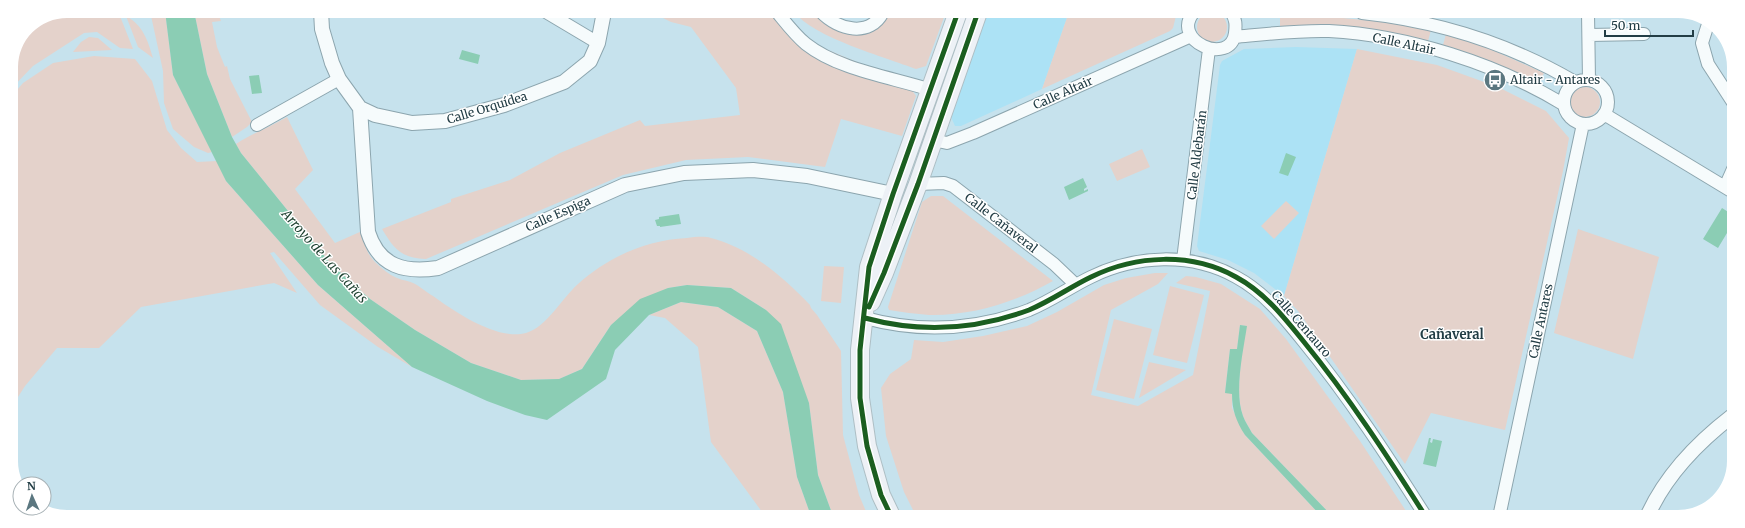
<svg xmlns="http://www.w3.org/2000/svg" width="1745" height="528" font-family="Merriweather,serif">
	<style>
		.built { fill: #ace2f5 }
		.green { fill: #e4d2cb }
		.water { fill: #8bcdb4 }
		.lines { fill: none; stroke-linecap: round; stroke-linejoin: round }
		.minor-casing { stroke: #8ca5ae; stroke-width: 14 }
		.tertiary-casing { stroke: #8ca5ae; stroke-width: 16 }
		.primary-casing { stroke: #aebfc5; stroke-width: 20 }
		.minor { stroke: #f6fbfc; stroke-width: 12 }
		.tertiary { stroke: #f6fbfc; stroke-width: 14 }
		.primary { stroke: #edf1f6; stroke-width: 18 }
		.cycleway-casing { stroke: #fff; stroke-width: 8 }
		.cycleway { stroke: #1b5e20; stroke-width: 5 }
		.labels { text-anchor: middle; stroke-width: 3; stroke-linejoin: round; paint-order: stroke }
		.street-label { font-size: 12px; fill: #223d45; stroke: #fff }
		.poi-label { font-size: 12px; fill: #223d45; stroke: #fff; text-anchor: start }
		.water-label { font-size: 13px; font-style: italic; fill: #1b3f2e; stroke: #fff }
		.neighbourhood-label { font-size: 13px; font-weight: bold; fill: #223d45; stroke: #fff }
	</style>
	<rect width="100%" height="100%" fill="#c6e2ed"/>
	<path class="built" d="M 988,12 L 1069,12 L 1042,89 L 961,126 L 955,126 L 951,117 Z
		M 1296,47 L 1357,49 L 1284,296 L 1254,273 L 1228,260 L 1199,251 L 1197,246 L 1220,65 L 1222,61 L 1244,49 Z"/>
	<path class="green" d="M 67,11 L 118,11 L 133,49 L 120,48 L 97,32 L 84,33 L 33,66 L 11,89 L 11,67 L 28,27 Z
		M 150,11 L 165,11 L 173,75 L 212,152 L 208,153 L 194,147 L 173,129 L 164,103 L 163,71 Z
		M 194,11 L 217,11 L 221,21 L 212,22 L 217,47 L 225,67 L 227,66 L 230,79 L 252,122 L 247,127 L 232,137 L 207,74 Z
		M1197 27a15 15 0 1 1 30 0a15 15 0 1 1-30 0Z
		M 651,12 L 774,12 L 792,35 L 907,83 L 916,96 L 902,136 L 841,119 L 825,167 L 748,157 L 686,160 L 623,175 L 426,259 C 401,258 394,249 382,229 L 451,202 L 451,199 L 510,180 L 560,153 L 640,120 L 645,126 L 740,115 L 736,88 L 691,27 L 671,22 Z
		M 795,12 L 813,12 L 832,27 L 847,33 L 859,34 L 872,32 L 882,24 L 890,12 L 946,12 L 926,66 L 916,69 C 887,58 810,36 795,12 Z
		M 1069,12 L 1177,12 L 1173,28 L 1170,31 L 1042,89 Z
		M 1280,15 C 1334,16 1378,20 1431,30 L 1428,41 L 1379,32 L 1330,25 L 1280,26 Z
		M 126,16 C 143,25 148,41 153,58 L 138,47 Z
		M 1446,34 L 1490,49 L 1544,73 L 1539,83 L 1485,59 L 1443,45 Z
		M 89,37 L 98,38 L 112,50 L 73,52 L 81,42 Z
		M 1357,49 L 1437,65 L 1498,87 L 1546,111 L 1569,138 L 1563,171 L 1505,430 L 1431,413 L 1405,464 L 1298,311 L 1284,296 Z
		M 94,56 L 135,59 L 152,81 L 167,130 L 181,148 L 197,162 L 217,161 L 226,181 L 318,285 L 412,367 L 378,347 L 320,305 L 274,252 L 270,253 L 297,293 L 274,283 L 141,307 L 99,348 L 57,348 L 25,386 L 11,408 L 11,97 L 23,83 L 53,63 Z
		M1570 102a15 15 0 1 1 30 0a15 15 0 1 1-30 0Z
		M 287,117 L 313,170 L 295,189 L 335,243 L 362,231 C 364,243 366,252 374,261 C 379,266 387,273 393,276 C 399,280 407,280 413,283 C 420,286 426,292 433,296 C 455,312 498,341 526,333 C 547,327 562,298 578,284 C 608,257 646,240 687,238 C 695,237 704,236 711,238 C 750,248 783,277 810,305 L 811,308 L 817,315 L 841,351 L 843,435 L 859,495 L 868,516 L 833,516 L 818,475 L 809,403 L 766,310 L 731,288 L 687,285 L 668,288 L 611,325 L 582,369 L 559,379 L 521,380 L 471,363 L 415,330 L 370,299 L 331,264 L 241,153 L 236,144 C 253,133 270,127 287,117 Z
		M 1142,149 L 1150,167 L 1117,181 L 1109,164 Z
		M 931,196 L 943,196 L 1053,281 C 1016,302 972,316 929,315 C 916,314 902,312 889,310 L 888,307 L 922,202 Z
		M 1286,201 L 1299,213 L 1274,239 L 1261,226 Z
		M 1578,229 L 1659,257 L 1633,359 L 1554,333 Z
		M 824,266 L 844,267 L 841,303 L 821,301 Z
		M 1155,273 L 1168,273 L 1158,284 L 1111,310 L 1091,395 L 1138,406 L 1193,375 L 1210,291 L 1176,283 L 1186,276 L 1196,277 L 1221,284 L 1260,309 L 1286,339 L 1360,441 L 1410,517 L 1333,517 L 1252,433 C 1249,427 1245,422 1243,416 C 1234,392 1243,352 1246,326 L 1240,325 L 1237,349 L 1230,349 L 1225,393 L 1232,393 L 1232,408 L 1245,435 L 1322,517 L 916,516 L 904,492 L 886,436 L 881,388 L 890,374 L 911,359 L 914,340 L 943,342 L 983,336 L 1027,326 L 1057,312 L 1104,285 L 1126,278 Z
		M 1170,286 L 1204,295 L 1187,363 L 1153,355 Z
		M 681,302 L 718,307 L 757,331 L 783,392 L 797,477 L 811,516 L 765,516 L 711,442 L 698,347 L 665,318 L 649,315 Z
		M 1114,319 L 1152,329 L 1134,399 L 1096,390 Z
		M 1149,362 L 1186,370 L 1139,398 Z"/>
	<path class="water" d="M 165,11 L 194,11 L 207,74 L 232,137 L 241,153 L 331,264 L 370,299 L 415,330 L 471,363 L 521,380 L 559,379 L 582,369 L 611,325 L 640,299 L 668,288 L 687,285 L 731,288 L 766,310 L 781,324 L 809,403 L 818,475 L 833,516 L 811,516 L 797,477 L 783,392 L 757,331 L 718,307 L 681,302 L 649,315 L 615,350 L 606,379 L 547,420 L 525,415 L 487,401 L 412,367 L 318,285 L 226,181 L 173,75 Z
		M 462,50 L 480,55 L 478,64 L 459,59 Z
		M 259,75 L 262,93 L 252,94 L 249,76 Z
		M 1286,153 L 1296,157 L 1288,176 L 1279,173 Z
		M 1083,178 L 1087,187 L 1084,189 L 1084,191 L 1088,189 L 1088,191 L 1069,200 L 1064,187 Z
		M 1722,208 L 1733,215 L 1733,223 L 1718,248 L 1703,239 Z
		M 679,214 L 681,224 L 660,227 L 660,226 L 657,226 L 655,220 L 659,219 L 659,217 Z
		M 1240,325 L 1247,326 C 1243,352 1234,392 1243,416 C 1245,422 1249,427 1252,433 L 1333,517 L 1322,517 L 1245,435 C 1236,421 1232,410 1232,394 L 1225,393 L 1230,349 L 1237,349 Z
		M 1429,438 L 1431,438 L 1430,442 L 1432,443 L 1433,439 L 1442,441 L 1436,467 L 1423,464 Z"/>
	<g class="lines">
		<g class="minor-casing">
			<path id="minor" d="M 546,12 L 598,43
				M 777,12 C 786,23 795,35 806,44 C 839,70 891,77 931,90
				M 821,12 C 838,30 870,38 883,12
				M 1194,12 C 1169,41 1231,67 1235,33 C 1236,25 1236,19 1231,12
				M 1362,13 C 1437,21 1510,44 1575,82
				M 1588,13 L 1589,80
				M 1708,24 L 1702,43 L 1708,64 L 1734,104
				M 1589,35 L 1644,34
				M 1235,37 C 1266,34 1298,30 1329,31 C 1407,35 1497,64 1563,104
				M1564 102a22 22 0 1 1 44 0a22 22 0 1 1-44 0Z
				M 1604,114 L 1733,192
				M 257,125 L 339,79
				M 933,140 L 947,143 L 973,133 L 1191,36
				M 918,184 L 944,183 L 953,186 L 1054,264 L 1076,285
				M 1725,187 L 1733,169
				M 1183,260 L 1209,49
				M 865,318 C 920,333 975,330 1029,310 C 1051,301 1070,287 1091,277 C 1136,255 1191,252 1236,277 C 1264,292 1284,317 1304,342 C 1349,397 1388,457 1426,517
				M 1499,517 L 1583,124"/>
		</g>
		<g class="tertiary-casing">
			<path id="tertiary" d="M 321,11 L 322,29 L 332,63 L 339,79 L 360,108 L 375,115 L 412,123 L 445,121 L 504,105 L 564,82 L 590,61 L 598,43 L 604,12
				M 360,108 L 368,232 C 379,267 405,273 438,268 L 625,185 L 684,173 L 753,170 L 807,176 L 893,194
				M 1647,517 C 1665,476 1697,443 1732,416"/>
		</g>
		<g class="primary-casing">
			<path id="primary" d="M 871,302 L 884,273 L 918,184 L 978,12
				M 891,516 L 881,495 L 867,446 L 860,398 L 860,350 L 869,267 L 893,194 L 958,12"/>
		</g>
		<use href="#minor" class="minor"/>
		<use href="#tertiary" class="tertiary"/>
		<use href="#primary" class="primary"/>
		<g class="cycleway-casing">
			<path id="cycleway" d="M 869,307 L 884,273 L 918,184 L 978,12
				M 865,318 C 920,333 975,330 1029,310 C 1051,301 1070,287 1091,277 C 1136,255 1191,252 1236,277 C 1264,292 1284,317 1304,342 C 1349,397 1388,457 1426,517
				M 891,516 L 881,495 L 867,446 L 860,398 L 860,350 L 869,267 L 893,194 L 958,12"/>
		</g>
		<use href="#cycleway" class="cycleway"/>
	</g>
	<defs>
		<g id="bus-disc" transform="scale(1.15)"><circle r="9.5" fill="#5b7780" stroke="#fff"/><path d="M-5-6H5V4H4V6H2V4H-2V6H-4V4H-5ZM-3.5-4V0h7V-4ZM-3.5 1.2v1.5H-2V1.2ZM2 1.2v1.5H3.5V1.2Z" fill="#fff"/></g>
	</defs>
	<g fill-rule="evenodd">
		<use href="#bus-disc" x="1495" y="80"/>
	</g>
	<g class="labels">
		<g class="street-label">
			<text transform="translate(1404 44) rotate(12)" y="4">Calle Altair</text>
			<text transform="translate(1063 93) rotate(-24)" y="4">Calle Altair</text>
			<text transform="translate(487 108) rotate(-17)" y="4">Calle Orquídea</text>
			<text transform="translate(1197 155) rotate(-83)" y="4">Calle Aldebarán</text>
			<text transform="translate(558 214) rotate(-24)" y="4">Calle Espiga</text>
			<text transform="translate(1001 223) rotate(38)" y="4">Calle Cañaveral</text>
			<text transform="translate(1541 321) rotate(-78)" y="4">Calle Antares</text>
			<text transform="translate(1301 324) rotate(49)" y="4">Calle Centauro</text>
		</g>
		<g class="poi-label">
			<text x="1510" y="84">Altair - Antares</text>
		</g>
		<g class="water-label">
			<text transform="translate(325 256) rotate(48)" y="5">Arroyo de Las Cañas</text>
		</g>
		<g class="neighbourhood-label">
			<text x="1452" y="339">Cañaveral</text>
		</g>
	</g>
	<path d="M0 0H1745V528H0ZM67 18H1678A49 49 0 0 1 1727 67V461A49 49 0 0 1 1678 510H67A49 49 0 0 1 18 461V67A49 49 0 0 1 67 18Z" fill="#fff" fill-rule="evenodd"/>
	<g transform="translate(32 496) rotate(357)"><circle r="19" fill="#ffffff" stroke="#a7b1b5"/>
	<path d="M0-3L7 15L0 10L-7 15Z" fill="#5b7780"/>
	<text y="-6" font-size="11" font-weight="bold" text-anchor="middle" fill="#223d45">N</text>
	</g>
	<path d="M1605 30v6h88v-6" fill="none" stroke="#223d45" stroke-width="2"/>
	<text x="1611" y="30" font-size="12" fill="#223d45" stroke="#ffffff" stroke-width="3" paint-order="stroke">50 m</text>
</svg>
